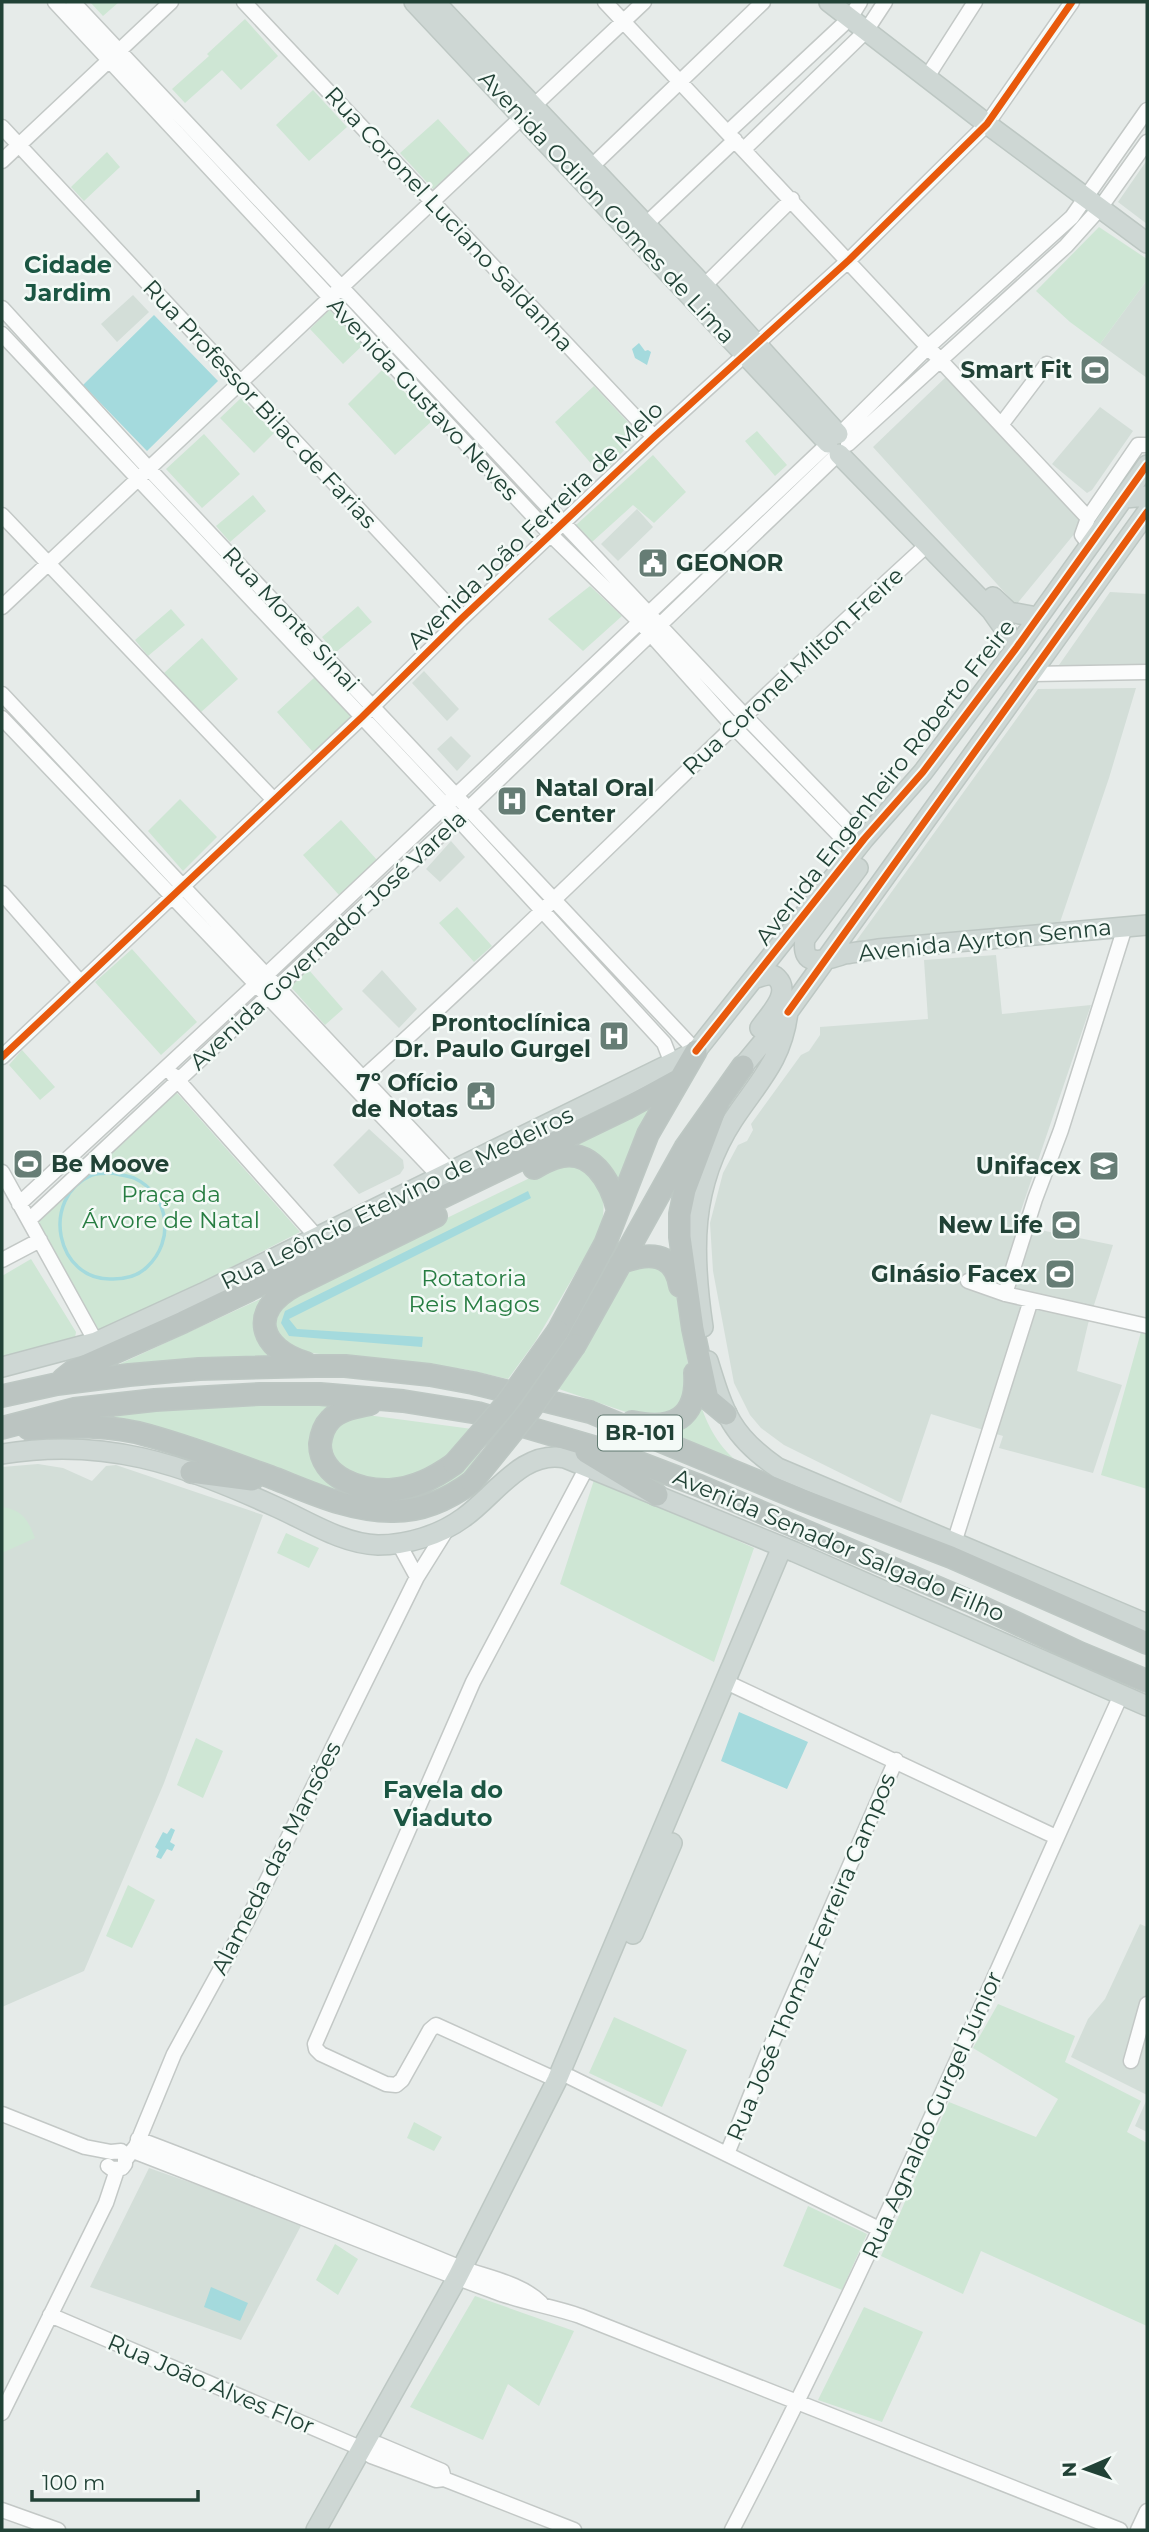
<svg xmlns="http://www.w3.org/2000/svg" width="1149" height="2532" font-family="Montserrat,sans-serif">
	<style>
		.built { fill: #d3ded8 }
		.green { fill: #cee6d4 }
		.water { fill: #a4dadd }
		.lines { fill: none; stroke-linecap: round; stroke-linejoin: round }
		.stream { stroke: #a4dadd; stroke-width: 3.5 }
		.minor-casing { stroke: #c3c8c6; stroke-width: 17 }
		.major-casing { stroke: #bdc7c3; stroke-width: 22 }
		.highway-casing { stroke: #bdc7c3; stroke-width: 24 }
		.minor { stroke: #fbfcfc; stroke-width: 14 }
		.major { stroke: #ced7d4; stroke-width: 19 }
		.highway { stroke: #bbc4c1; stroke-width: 21 }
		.highway-bridge-casing { stroke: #bdc7c3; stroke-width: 24; stroke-linecap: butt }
		.highway-bridge { stroke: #bbc4c1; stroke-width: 21 }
		.cycleway-casing { stroke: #f4faf7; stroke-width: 11 }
		.cycleway { stroke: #e8590c; stroke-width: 7 }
		.labels { text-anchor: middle; stroke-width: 5; stroke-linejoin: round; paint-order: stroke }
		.shield { fill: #f4faf7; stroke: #607970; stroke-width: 2 }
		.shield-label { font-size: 21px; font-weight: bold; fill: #214236 }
		.street-label { font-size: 23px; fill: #214236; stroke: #f4faf7 }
		.poi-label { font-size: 23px; font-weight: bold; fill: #214236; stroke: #f4faf7; text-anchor: end }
		.park-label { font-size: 23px; fill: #277d42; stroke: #f4faf7 }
		.neighbourhood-label { font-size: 24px; font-weight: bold; fill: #1b5643; stroke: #f4faf7 }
	</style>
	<rect width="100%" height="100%" fill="#e6ebe9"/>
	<path class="built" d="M 1147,160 L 1147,224 L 1118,202 Z
		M 1147,280 L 1147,378 L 1100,344 Z
		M 133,295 L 149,312 L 117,342 L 101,324 Z
		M 947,376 L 1084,522 L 1016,605 L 873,447 Z
		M 1100,407 L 1133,431 L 1092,490 L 1087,493 L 1052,464 Z
		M 637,509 L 653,527 L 618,561 L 601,544 Z
		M 1110,592 L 1147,594 L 1147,669 L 1059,665 Z
		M 424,671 L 459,709 L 447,721 L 412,683 Z
		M 1136,688 L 1109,778 L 1057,931 L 854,944 L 1038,689 Z
		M 451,736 L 471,756 L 457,771 L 437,749 Z
		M 451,841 L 465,857 L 440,882 L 426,869 Z
		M 996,955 L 1002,1014 L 1091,1005 L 1016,1225 L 1113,1245 L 1088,1324 L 1077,1371 L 1122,1385 L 1093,1473 L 999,1448 L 1003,1436 L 931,1414 L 901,1503 L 784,1445 L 761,1428 L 750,1415 L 734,1383 L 713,1271 L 710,1223 L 723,1173 L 738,1145 L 747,1141 L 753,1130 L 751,1124 L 801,1055 L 809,1051 L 820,1035 L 820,1027 L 928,1019 L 924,960 Z
		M 382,970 L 417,1009 L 399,1028 L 362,991 Z
		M 369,1129 L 403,1160 L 404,1168 L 400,1174 L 359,1194 L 333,1165 Z
		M 38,1464 L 63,1468 L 92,1481 L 106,1466 L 116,1465 L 263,1515 L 164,1783 L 84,1971 L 2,2007 L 2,1467 Z
		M 1140,1924 L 1147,1927 L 1147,2095 L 1071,2057 L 1088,2019 L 1105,1999 Z
		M 1147,2099 L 1147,2132 L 1135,2126 Z
		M 149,2168 L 303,2222 L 241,2340 L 90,2287 Z"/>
	<path class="green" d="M 90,2 L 119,2 L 103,16 Z
		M 245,19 L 278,56 L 241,90 L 222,70 L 185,103 L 172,89 L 209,56 L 207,54 Z
		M 313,90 L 347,127 L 309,161 L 276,125 Z
		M 438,119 L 471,155 L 434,190 L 400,153 Z
		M 107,152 L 120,167 L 84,201 L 71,187 Z
		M 1099,227 L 1147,259 L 1147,280 L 1100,344 L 1070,322 L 1036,291 Z
		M 330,309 L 364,344 L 343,364 L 310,329 Z
		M 382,370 L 433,420 L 395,455 L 348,404 Z
		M 594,386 L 639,434 L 601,475 L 555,422 Z
		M 241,398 L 274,433 L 254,453 L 220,418 Z
		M 757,431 L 787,465 L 775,476 L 745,441 Z
		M 204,434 L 240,474 L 202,508 L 166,469 Z
		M 653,455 L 686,492 L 654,523 L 633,505 L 592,542 L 576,525 Z
		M 253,495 L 266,511 L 230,542 L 216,526 Z
		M 590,586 L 622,616 L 583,651 L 548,619 Z
		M 358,606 L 372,622 L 335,653 L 322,637 Z
		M 171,609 L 185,625 L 148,656 L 135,640 Z
		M 202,638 L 238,679 L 200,713 L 164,673 Z
		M 315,677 L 352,717 L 313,752 L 277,712 Z
		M 180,799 L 217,837 L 183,871 L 148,831 Z
		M 341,820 L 377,860 L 339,895 L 303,855 Z
		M 457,907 L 492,946 L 474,962 L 439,923 Z
		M 132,949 L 197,1022 L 161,1055 L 95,982 Z
		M 308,969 L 343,1009 L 325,1025 L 290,986 Z
		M 22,1050 L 55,1087 L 40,1100 L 9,1065 Z
		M 176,1092 L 300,1232 L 101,1334 L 36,1218 Z
		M 656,1096 L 638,1136 L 619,1192 L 560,1150 Z
		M 561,1163 C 568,1164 577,1164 583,1168 C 606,1182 607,1210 599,1233 L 535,1342 L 508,1379 L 464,1369 L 301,1352 L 272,1337 L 275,1301 Z
		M 31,1259 L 76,1332 L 75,1338 L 2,1361 L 2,1276 Z
		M 651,1264 L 666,1270 L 674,1281 L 692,1387 L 685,1407 L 652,1421 L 556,1388 L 624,1273 L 638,1265 Z
		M 269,1295 L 278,1360 L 98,1374 Z
		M 1141,1332 L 1147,1333 L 1147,1489 L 1101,1475 Z
		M 699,1401 C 710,1432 721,1451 748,1470 L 657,1432 Z
		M 337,1403 C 312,1429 305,1430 316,1467 L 377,1497 L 477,1450 L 483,1454 C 445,1494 424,1506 368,1503 L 67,1421 L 162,1407 Z
		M 367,1415 L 472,1429 L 454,1453 L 412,1479 L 368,1481 L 344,1473 L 326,1448 L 332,1427 L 347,1418 Z
		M 595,1477 L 754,1548 L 714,1662 L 560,1584 Z
		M 2,1507 C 23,1510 28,1520 35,1538 L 2,1553 Z
		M 286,1533 L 319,1548 L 309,1568 L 277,1553 Z
		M 196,1738 L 223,1751 L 203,1798 L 177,1785 Z
		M 128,1885 L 155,1900 L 132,1948 L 106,1936 Z
		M 998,2004 L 1075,2036 L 1065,2062 L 1141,2101 L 1127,2132 L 1147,2143 L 1147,2326 L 981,2251 L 963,2294 L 881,2256 L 949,2102 L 1036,2137 L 1058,2099 L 973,2048 Z
		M 614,2017 L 687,2050 L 662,2107 L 589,2073 Z
		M 414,2122 L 442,2137 L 434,2151 L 407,2138 Z
		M 808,2206 L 867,2234 L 842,2290 L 783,2266 Z
		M 335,2244 L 358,2259 L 338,2295 L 316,2280 Z
		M 475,2296 L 574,2331 L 539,2406 L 508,2384 L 483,2440 L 410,2407 Z
		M 864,2307 L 923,2332 L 882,2422 L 818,2400 Z"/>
	<path class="water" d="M 154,315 L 218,381 L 147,451 L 83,385 Z
		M 639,343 L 645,351 L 648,350 L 651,352 L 647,365 L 635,358 L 632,349 Z
		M 528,1191 L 531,1198 L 289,1319 L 297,1329 L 423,1337 L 422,1347 L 289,1336 L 281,1323 L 285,1311 Z
		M 739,1712 L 808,1742 L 787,1789 L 721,1761 Z
		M 171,1828 L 175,1830 L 170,1842 L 175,1845 L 172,1851 L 167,1849 L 161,1859 L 156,1857 L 159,1850 L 155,1847 L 163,1832 L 167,1834 Z
		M 211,2287 L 248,2303 L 240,2321 L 204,2307 Z"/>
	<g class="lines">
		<path class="stream" d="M 113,1173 C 120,1175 128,1176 134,1178 C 170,1195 175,1241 147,1267 C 138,1276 126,1279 113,1279 C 56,1282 39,1198 92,1175 C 98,1173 107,1173 113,1173 Z"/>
		<g class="minor-casing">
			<path id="minor" d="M 55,2 L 551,535 L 640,622 L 733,726 L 855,851
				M 73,2 L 744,715 L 864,839
				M 244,2 L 654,437
				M 605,2 L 1088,518
				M 927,77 L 975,2
				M 2,127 L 461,619
				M 728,132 L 850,18 L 860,2
				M 744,149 L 866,31 L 885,2
				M 2,161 L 171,2
				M 590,168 L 763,2
				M 645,225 L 735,140
				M 704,286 L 792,199
				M 2,308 L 149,469 L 696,1051
				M 2,334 L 446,806 L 664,1043 L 671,1061
				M 1001,425 L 1047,364
				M 840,434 L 928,347 L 1072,217 L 1147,110
				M 848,444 L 1066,246 L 1100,208 L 1147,142
				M 2,515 L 274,800
				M 1089,544 L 1082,535 L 1088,518 L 1138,445 L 1147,445
				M 2,607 L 644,2
				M 1031,674 L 1147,672
				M 2,694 L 451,1172
				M 2,718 L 440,1177
				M 2,893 L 80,982
				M 2,1057 L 362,717 L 461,619 L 654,437 L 849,260 L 987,124 L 1072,2
				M 173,1075 L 316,1236
				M 354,1086 C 549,911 732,722 927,545
				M 2,1172 L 96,1342
				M 19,1204 L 265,976 L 828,444
				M 29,1220 L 468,809 L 838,454
				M 2,1260 L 40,1240
				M 968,1281 L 1005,1294 L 1147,1326
				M 1005,1294 L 1035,1199 L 1061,1130 L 1125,927
				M 954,1543 L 1031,1300
				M 399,1544 L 417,1577
				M 726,1682 L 1056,1837
				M 1131,2061 L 1147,2004
				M 570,2077 L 881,2230
				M 557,2080 L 436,2025 L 430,2030 L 402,2080 L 396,2085 L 386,2084 L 321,2054 L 316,2049 L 315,2044 L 473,1682 L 587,1467
				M 2,2114 L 85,2147 L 111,2152 L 121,2151 L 125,2155 L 125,2164 L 122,2168 L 112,2169 L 108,2166
				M 138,2139 C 244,2179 349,2222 454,2265 C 482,2277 519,2281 541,2303
				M 133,2151 C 253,2197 372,2247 493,2291 C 521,2302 551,2306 580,2316 L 1120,2530
				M 727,2154 L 766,2057 L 896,1760
				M 126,2159 L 136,2146 L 174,2054 L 247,1921 L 417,1577 L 447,1529
				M 50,2315 L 372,2453
				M 2,2413 L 106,2203 L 117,2170
				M 378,2444 L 442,2471 L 444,2479
				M 371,2456 L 436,2480 L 444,2479 L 574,2530
				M 2,2510 L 58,2530
				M 732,2530 C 874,2258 994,1975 1121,1695
				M 1138,2530 L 1147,2511"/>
		</g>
		<g class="major-casing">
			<path id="major" d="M 414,2 L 828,443
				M 435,2 L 704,286 L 838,434
				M 829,2 L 987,124 L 1147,243
				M 839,454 L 991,610 L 1017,647
				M 1125,498 L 1147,496
				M 993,597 L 1009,612 L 1037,617
				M 858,868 L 805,939 C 800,971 828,959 845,954 C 856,952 867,951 878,949 L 1147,925
				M 756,978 C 763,976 771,972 777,978 C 792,993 769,1015 760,1028
				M 743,1066 L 788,1012 L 1147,512
				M 703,1327 C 692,1253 690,1186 733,1120 C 758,1082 782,1061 788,1012
				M 708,1361 C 724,1413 731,1436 778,1468 L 1147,1624
				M 2,1367 L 96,1342 L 203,1293 L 696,1051 L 864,839 L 923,772 L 1017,647 L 1147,465
				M 2,1454 C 105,1437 181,1464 274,1506 C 306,1520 342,1544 378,1545 C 407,1545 440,1535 463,1518 C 494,1497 522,1449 565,1458 L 795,1552 L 1147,1706
				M 633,1934 L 672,1843
				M 316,2530 L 457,2278 L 557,2080 L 782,1547"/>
		</g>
		<g class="highway-casing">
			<path id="highway" d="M 719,1100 L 685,1190 L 680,1214 L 680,1237 L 693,1329 L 708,1399 L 726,1414
				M 534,1168 C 541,1164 548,1160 555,1158 C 591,1145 611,1182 618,1211
				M 620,1263 C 647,1252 674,1251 680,1286
				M 558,1331 L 605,1244 L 648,1134 L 696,1051
				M 575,1345 L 685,1148 L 743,1066
				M 306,1363 C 259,1349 248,1311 294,1286 L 436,1216
				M 63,1379 L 73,1371 L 183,1322 L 627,1108 L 678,1080
				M 2,1396 L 57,1384 L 129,1375 L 199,1369 L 315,1366 L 345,1366 L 430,1375 L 473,1383 L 590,1412 L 800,1499 L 951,1557 L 1147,1643
				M 370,1404 C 357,1407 340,1409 330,1420 C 324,1426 321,1436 320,1444 C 320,1478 361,1491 390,1490 C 415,1488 434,1478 454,1464
				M 632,1422 C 673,1431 698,1418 695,1373
				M 2,1428 L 74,1409 L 155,1400 L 260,1394 L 320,1394 L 403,1401 L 478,1413 L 611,1452 L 700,1486 L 969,1601 L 1080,1653 L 1147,1681
				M 29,1429 C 69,1426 111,1424 150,1436 C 193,1448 235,1464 276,1479 C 314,1494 353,1512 394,1511 C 422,1511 449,1499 472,1482
				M 586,1452 L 657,1495
				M 191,1472 L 252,1480"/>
		</g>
		<use href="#minor" class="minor"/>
		<use href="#major" class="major"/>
		<use href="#highway" class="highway"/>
		<g class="highway-bridge-casing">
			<path id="highway-bridge" d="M 454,1464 L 506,1404 L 558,1331
				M 472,1482 L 530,1410 L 575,1345"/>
		</g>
		<use href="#highway-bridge" class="highway-bridge"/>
		<g class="cycleway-casing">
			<path id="cycleway" d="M 788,1012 L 1147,512
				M 696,1051 L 864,839 L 923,772 L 1017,647 L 1147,465
				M 2,1057 L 362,717 L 461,619 L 654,437 L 849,260 L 987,124 L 1072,2"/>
		</g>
		<use href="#cycleway" class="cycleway"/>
	</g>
	<defs>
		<g id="stadium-square" transform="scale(1.575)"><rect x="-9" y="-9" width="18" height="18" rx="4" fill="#667d75" stroke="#f4faf7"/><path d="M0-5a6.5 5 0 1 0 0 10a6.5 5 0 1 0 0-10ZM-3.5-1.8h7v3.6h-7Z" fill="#fff"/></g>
		<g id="civic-square" transform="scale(1.575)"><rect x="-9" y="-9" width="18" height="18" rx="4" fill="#667d75" stroke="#f4faf7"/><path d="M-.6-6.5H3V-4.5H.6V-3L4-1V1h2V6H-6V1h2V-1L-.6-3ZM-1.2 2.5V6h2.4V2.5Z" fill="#fff"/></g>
		<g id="hospital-square" transform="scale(1.575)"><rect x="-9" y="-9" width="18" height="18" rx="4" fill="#667d75" stroke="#f4faf7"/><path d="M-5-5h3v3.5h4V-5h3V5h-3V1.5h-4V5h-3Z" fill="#fff"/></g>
		<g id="university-square" transform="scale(1.575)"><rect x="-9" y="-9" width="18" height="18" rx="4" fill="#667d75" stroke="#f4faf7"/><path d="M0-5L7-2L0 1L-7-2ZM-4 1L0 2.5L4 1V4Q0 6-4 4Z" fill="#fff"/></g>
	</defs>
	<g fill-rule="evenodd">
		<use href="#stadium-square" x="1095" y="370"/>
		<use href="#civic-square" x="653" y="563"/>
		<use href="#hospital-square" x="512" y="801"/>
		<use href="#hospital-square" x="614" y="1036"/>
		<use href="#civic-square" x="481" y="1096"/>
		<use href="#stadium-square" x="28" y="1164"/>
		<use href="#university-square" x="1104" y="1166"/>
		<use href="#stadium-square" x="1066" y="1225"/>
		<use href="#stadium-square" x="1060" y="1274"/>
	</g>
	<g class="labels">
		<rect class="shield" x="598" y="1415.5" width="84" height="35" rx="5"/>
		<g class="shield-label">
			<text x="640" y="1440">BR-101</text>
		</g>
		<g class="street-label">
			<text transform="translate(607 207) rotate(47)" y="8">Avenida Odilon Gomes de Lima</text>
			<text transform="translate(449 219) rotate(47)" y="8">Rua Coronel Luciano Saldanha</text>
			<text transform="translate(423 399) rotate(47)" y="8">Avenida Gustavo Neves</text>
			<text transform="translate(260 404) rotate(47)" y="8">Rua Professor Bilac de Farias</text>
			<text transform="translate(535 525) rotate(-44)" y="8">Avenida João Ferreira de Melo</text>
			<text transform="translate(291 619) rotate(47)" y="8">Rua Monte Sinai</text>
			<text transform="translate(793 671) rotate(-43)" y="8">Rua Coronel Milton Freire</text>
			<text transform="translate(885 782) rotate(-52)" y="8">Avenida Engenheiro Roberto Freire</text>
			<text transform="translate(328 940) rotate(-43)" y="8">Avenida Governador José Varela</text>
			<text transform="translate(985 940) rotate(-6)" y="8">Avenida Ayrton Senna</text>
			<text transform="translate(397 1198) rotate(-26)" y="8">Rua Leôncio Etelvino de Medeiros</text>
			<text transform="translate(839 1545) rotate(23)" y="8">Avenida Senador Salgado Filho</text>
			<text transform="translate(276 1858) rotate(-63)" y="8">Alameda das Mansões</text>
			<text transform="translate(811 1957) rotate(-67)" y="8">Rua José Thomaz Ferreira Campos</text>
			<text transform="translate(932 2115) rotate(-66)" y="8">Rua Agnaldo Gurgel Júnior</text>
			<text transform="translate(211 2384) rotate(23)" y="8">Rua João Alves Flor</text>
		</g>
		<g class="poi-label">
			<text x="1072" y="378">Smart Fit</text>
			<text x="676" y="571" text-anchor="start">GEONOR</text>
			<text x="535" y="796" text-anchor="start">Natal Oral<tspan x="535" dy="26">Center</tspan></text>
			<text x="591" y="1031">Prontoclínica<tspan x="591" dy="26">Dr. Paulo Gurgel</tspan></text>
			<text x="458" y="1091">7º Ofício<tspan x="458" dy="26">de Notas</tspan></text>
			<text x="51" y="1172" text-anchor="start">Be Moove</text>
			<text x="1081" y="1174">Unifacex</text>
			<text x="1043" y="1233">New Life</text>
			<text x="1037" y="1282">GInásio Facex</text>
		</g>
		<g class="park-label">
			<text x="171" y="1202">Praça da<tspan x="171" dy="26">Árvore de Natal</tspan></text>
			<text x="474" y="1286">Rotatoria<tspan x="474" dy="26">Reis Magos</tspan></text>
		</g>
		<g class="neighbourhood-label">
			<text x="68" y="273">Cidade<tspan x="68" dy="28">Jardim</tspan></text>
			<text x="443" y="1798">Favela do<tspan x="443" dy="28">Viaduto</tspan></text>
		</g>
	</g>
	<rect width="1149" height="2532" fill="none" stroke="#214236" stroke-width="7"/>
	<g transform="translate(1086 2469) rotate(268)" stroke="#f4faf7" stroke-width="5" paint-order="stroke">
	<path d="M0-5L12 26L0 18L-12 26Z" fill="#214236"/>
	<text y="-10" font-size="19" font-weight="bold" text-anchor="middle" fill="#214236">N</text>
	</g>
	<path d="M32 2490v10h166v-10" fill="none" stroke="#214236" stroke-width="3.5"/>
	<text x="42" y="2490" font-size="21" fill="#214236" stroke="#f4faf7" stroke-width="5" paint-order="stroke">100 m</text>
</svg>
